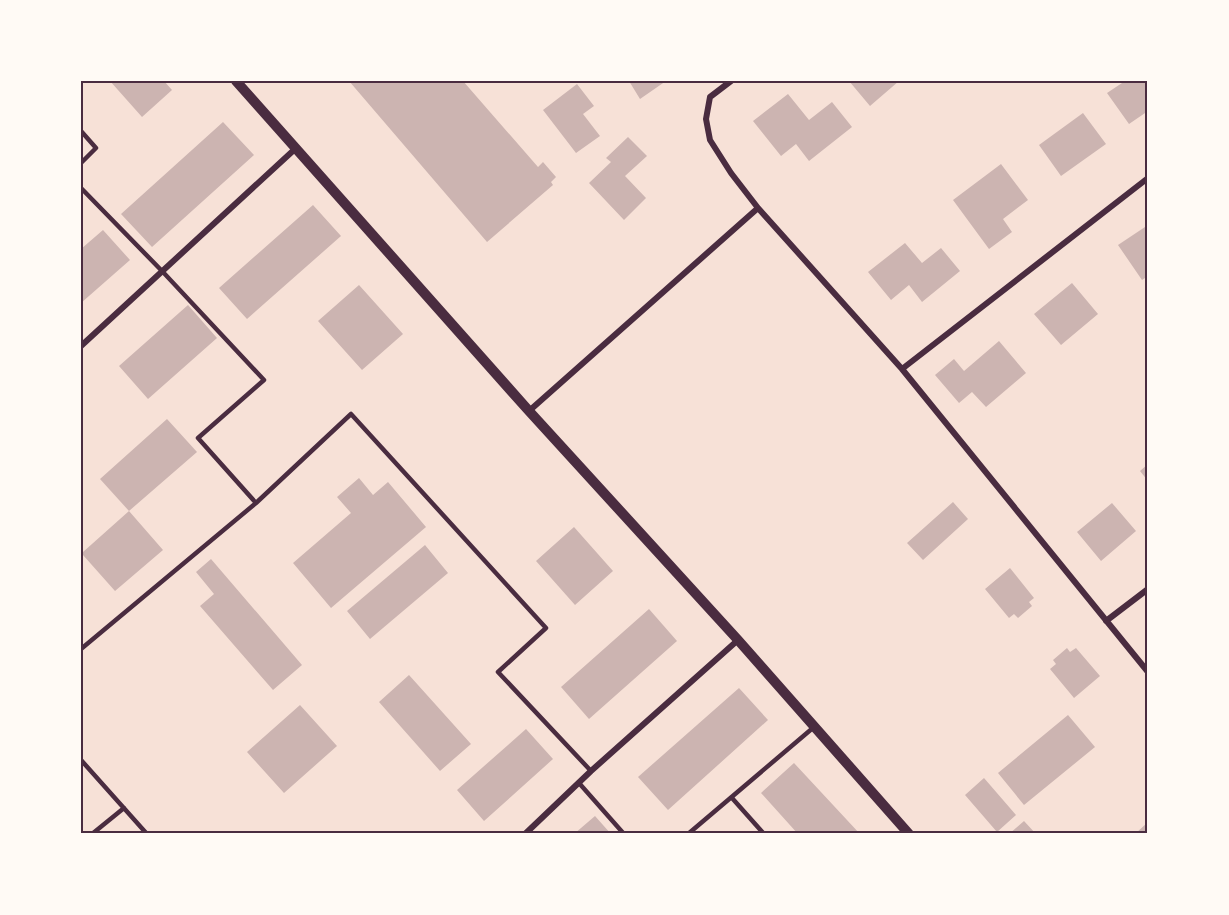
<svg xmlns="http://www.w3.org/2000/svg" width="1229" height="915" font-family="'DM Sans',sans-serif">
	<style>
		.building { fill: #ccb4b1 }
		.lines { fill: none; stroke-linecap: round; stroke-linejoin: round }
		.service { stroke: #4a2c40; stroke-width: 4.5 }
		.minor { stroke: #4a2c40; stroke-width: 6 }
		.tertiary { stroke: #4a2c40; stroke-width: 10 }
		.neatline { fill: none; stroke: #4a2c40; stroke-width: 2 }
	</style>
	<rect width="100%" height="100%" fill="#f7e1d7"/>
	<path class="building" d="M 110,81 L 164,81 L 172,90 L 142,117 Z
		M 349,81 L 463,81 L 538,167 L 543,162 L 556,177 L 551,182 L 553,185 L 487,242 Z
		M 629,81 L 666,81 L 640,99 Z
		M 849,81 L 899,81 L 870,106 Z
		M 1125,81 L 1148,81 L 1148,111 L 1129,124 L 1107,93 Z
		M 577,84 L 594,106 L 583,114 L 600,136 L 576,153 L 543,110 Z
		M 788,94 L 809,120 L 832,102 L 852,127 L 809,161 L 796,144 L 781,156 L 753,121 Z
		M 1083,113 L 1106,144 L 1061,176 L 1039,145 Z
		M 223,122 L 254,155 L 152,247 L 121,214 Z
		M 628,137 L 647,156 L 625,176 L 646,198 L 624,220 L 589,183 L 611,162 L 606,158 Z
		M 1001,164 L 1028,200 L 1003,219 L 1012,232 L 989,249 L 953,200 Z
		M 313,205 L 341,236 L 247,319 L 219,288 Z
		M 1148,225 L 1148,276 L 1142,280 L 1118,245 Z
		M 103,230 L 130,260 L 81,303 L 81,249 Z
		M 905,243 L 922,263 L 941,248 L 960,271 L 922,302 L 909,285 L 891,300 L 868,272 Z
		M 1072,283 L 1098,314 L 1061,345 L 1034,314 Z
		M 359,285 L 403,334 L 362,370 L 318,321 Z
		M 188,305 L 217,338 L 148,399 L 119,366 Z
		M 999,341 L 1026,373 L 986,407 L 972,392 L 959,403 L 935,375 L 954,359 L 964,371 Z
		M 167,419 L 197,452 L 129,511 L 163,550 L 115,591 L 83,555 L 81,556 L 81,550 L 83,552 L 129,511 L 100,479 Z
		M 1148,464 L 1148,481 L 1140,471 Z
		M 359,478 L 373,495 L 388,482 L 426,527 L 331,608 L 293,563 L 351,513 L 337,497 Z
		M 953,502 L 968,519 L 923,560 L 907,543 Z
		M 1112,503 L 1136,531 L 1101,561 L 1077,532 Z
		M 574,527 L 613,571 L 575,605 L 536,561 Z
		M 425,545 L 448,573 L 370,639 L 347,611 Z
		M 211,559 L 302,665 L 273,690 L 200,606 L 214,594 L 196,572 Z
		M 1010,568 L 1034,598 L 1029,602 L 1032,606 L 1018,618 L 1014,614 L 1009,618 L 985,589 Z
		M 649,609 L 677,641 L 589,719 L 561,687 Z
		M 1067,648 L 1070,652 L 1076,648 L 1100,676 L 1074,698 L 1050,669 L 1056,664 L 1053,660 Z
		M 409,675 L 471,744 L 440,771 L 379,702 Z
		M 739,688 L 768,720 L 668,810 L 638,777 Z
		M 300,705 L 337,746 L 284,793 L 247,752 Z
		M 1068,715 L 1095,747 L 1024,805 L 998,773 Z
		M 526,729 L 553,759 L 484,821 L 457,790 Z
		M 794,763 L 860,834 L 798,834 L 761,793 Z
		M 984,778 L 1016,815 L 997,832 L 965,795 Z
		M 595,816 L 611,834 L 574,834 Z
		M 1024,821 L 1036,834 L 1009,834 Z
		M 1148,822 L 1148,834 L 1135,834 Z"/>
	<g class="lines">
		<path class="service" d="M 81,131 L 96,148 L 81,163
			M 81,188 L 162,271 L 264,380 L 198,438 L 256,503 L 81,649
			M 256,503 L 351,414 L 546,628 L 498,672 L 591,771
			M 81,760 L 147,834
			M 579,783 L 624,834
			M 732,798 L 764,834
			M 92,834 L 124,808
			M 688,834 L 814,727"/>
		<path class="minor" d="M 731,81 L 710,97 L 706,119 L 710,140 L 731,173 L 758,208 L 902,369 L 1148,672
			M 81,346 L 295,149
			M 902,369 L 1148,178
			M 529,411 L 758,208
			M 1106,621 L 1148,589
			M 525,834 L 591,771 L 738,640"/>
		<path class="tertiary" d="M 236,81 L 529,411 L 738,640 L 909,834"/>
	</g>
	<rect width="1229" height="915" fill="none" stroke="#fffaf5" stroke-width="165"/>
	<rect x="82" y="82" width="1064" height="750" class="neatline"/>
</svg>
